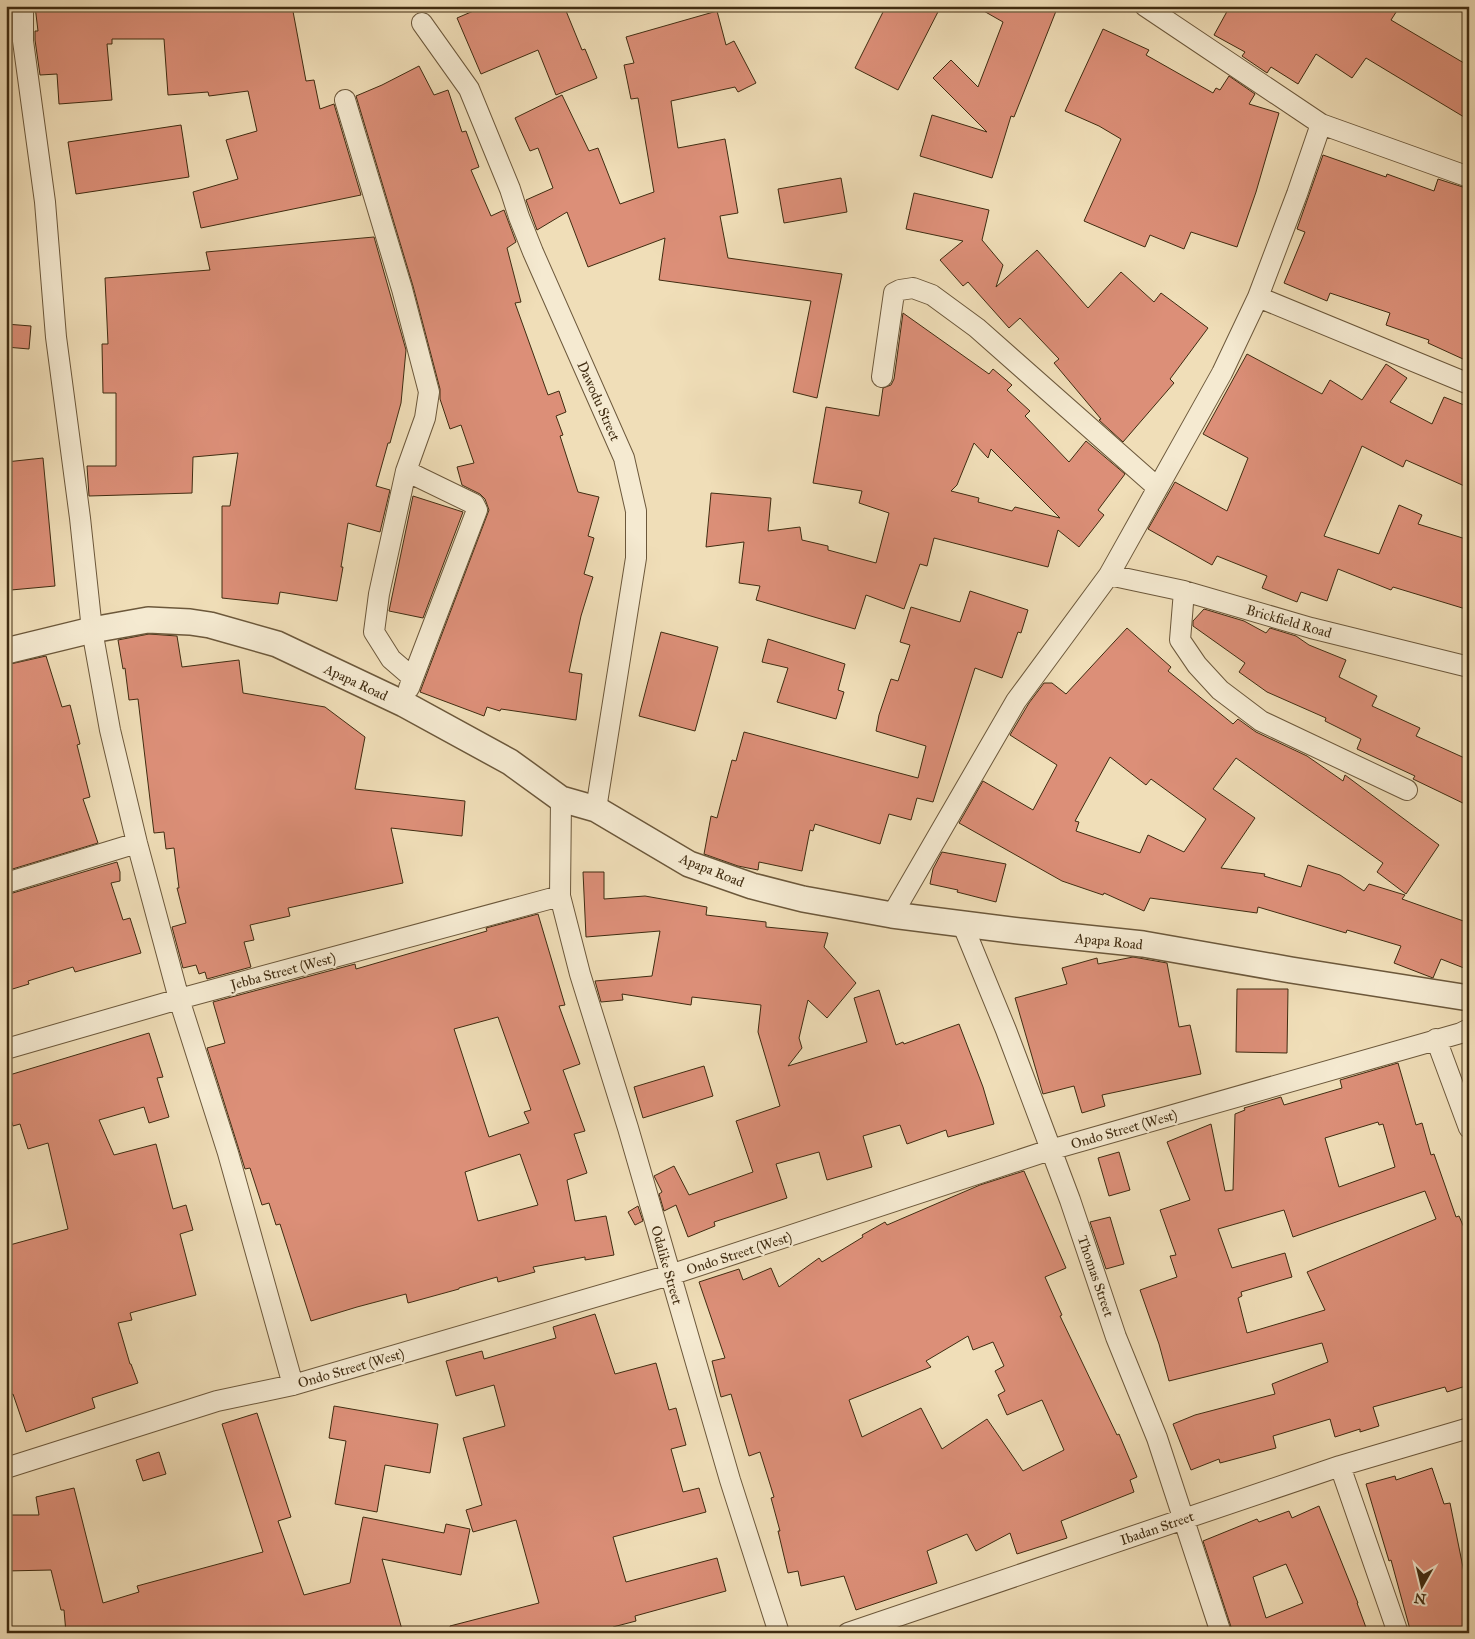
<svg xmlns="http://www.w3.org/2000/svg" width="1475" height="1639" font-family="'IM FELL Great Primer',serif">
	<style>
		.building { fill: #dc8f78; stroke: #402c11; fill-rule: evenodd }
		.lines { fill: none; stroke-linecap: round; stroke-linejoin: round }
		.minor-casing { stroke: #6c583b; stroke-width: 22 }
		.tertiary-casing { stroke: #6c583b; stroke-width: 28 }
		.minor { stroke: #f5ead1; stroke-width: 20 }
		.tertiary { stroke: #f5ead1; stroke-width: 25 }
		.labels { text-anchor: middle; stroke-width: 4.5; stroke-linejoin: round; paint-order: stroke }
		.street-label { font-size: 14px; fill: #402c11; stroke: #f5ead1 }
	</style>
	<rect width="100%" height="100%" fill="#f0deb8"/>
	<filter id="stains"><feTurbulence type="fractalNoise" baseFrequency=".004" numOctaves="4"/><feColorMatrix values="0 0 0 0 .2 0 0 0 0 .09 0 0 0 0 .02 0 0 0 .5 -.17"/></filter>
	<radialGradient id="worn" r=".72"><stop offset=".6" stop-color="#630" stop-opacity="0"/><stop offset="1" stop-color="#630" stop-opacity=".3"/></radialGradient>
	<path class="building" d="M 35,6 L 292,6 L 306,81 L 314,80 L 320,109 L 334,104 L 361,195 L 201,228 L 193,192 L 238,179 L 226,140 L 257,131 L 248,91 L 209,96 L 208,92 L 168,95 L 164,39 L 112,39 L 112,44 L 107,44 L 112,100 L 59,104 L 57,74 L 40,75 L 35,40 L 35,31 L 38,31 Z
		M 485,6 L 564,6 L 582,50 L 585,49 L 597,78 L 556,95 L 538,50 L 481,74 L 457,18 Z
		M 886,6 L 941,6 L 898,90 L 855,68 Z
		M 975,6 L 1058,6 L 1014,117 L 1011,116 L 992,178 L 920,156 L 932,115 L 987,132 L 933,78 L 951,60 L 978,87 L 1003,22 Z
		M 1230,6 L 1400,6 L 1391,20 L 1469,66 L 1469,120 L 1366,58 L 1352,78 L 1316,54 L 1298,84 L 1271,67 L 1267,73 L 1242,56 L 1245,52 L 1214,35 Z
		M 717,11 L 726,45 L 734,41 L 756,83 L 738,92 L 735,87 L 671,101 L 678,148 L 725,139 L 738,213 L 720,216 L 728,258 L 842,274 L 817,398 L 793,392 L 811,301 L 659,280 L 665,238 L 588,267 L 567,212 L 537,230 L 526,200 L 553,188 L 538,148 L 530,151 L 515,118 L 562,95 L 589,151 L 598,148 L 620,204 L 654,192 L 638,98 L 631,99 L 624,65 L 634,63 L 626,37 Z
		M 1103,29 L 1149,50 L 1146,55 L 1213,93 L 1216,88 L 1220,90 L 1229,76 L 1255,94 L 1249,104 L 1279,113 L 1256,192 L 1237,247 L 1191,232 L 1184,249 L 1150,235 L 1145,247 L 1084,221 L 1121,139 L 1099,126 L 1065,111 Z
		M 419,66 L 434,95 L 448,90 L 462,132 L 466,131 L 479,167 L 471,170 L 491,216 L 504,210 L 516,242 L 507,248 L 521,302 L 515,303 L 548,395 L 559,391 L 566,412 L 556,416 L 563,435 L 560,436 L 578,492 L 599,497 L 588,536 L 594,538 L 584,574 L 593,577 L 581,616 L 569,672 L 582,674 L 576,720 L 501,709 L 500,711 L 487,707 L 484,716 L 420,692 L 489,510 L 485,499 L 480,494 L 462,485 L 457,467 L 474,463 L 461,425 L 450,429 L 440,399 L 440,389 L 413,286 L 356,96 L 382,85 Z
		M 181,125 L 189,177 L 76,194 L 68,142 Z
		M 1323,155 L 1386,177 L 1387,174 L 1434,191 L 1438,179 L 1469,189 L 1469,346 L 1463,359 L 1428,343 L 1429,340 L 1386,325 L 1390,313 L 1330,293 L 1327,301 L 1284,283 L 1305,232 L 1297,229 Z
		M 841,178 L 847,212 L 784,223 L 778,189 Z
		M 914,193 L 989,210 L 982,240 L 1003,265 L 996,287 L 1037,250 L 1088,308 L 1121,272 L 1154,302 L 1161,293 L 1208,328 L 1170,379 L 1174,383 L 1123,442 L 1099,420 L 1101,419 L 1054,363 L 1059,359 L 1020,318 L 1009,328 L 968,282 L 963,286 L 940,260 L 963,241 L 906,229 Z
		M 374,237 L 406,350 L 401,403 L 390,443 L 388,443 L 376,486 L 390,490 L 380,532 L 348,523 L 341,567 L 343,567 L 337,601 L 280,592 L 278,604 L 222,598 L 222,506 L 230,506 L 238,453 L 193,457 L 192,493 L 89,496 L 87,466 L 116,466 L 116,393 L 103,393 L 102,344 L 108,344 L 105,278 L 210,270 L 206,252 Z
		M 903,313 L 989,374 L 993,369 L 1012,385 L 1007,390 L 1030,411 L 1025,416 L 1069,462 L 1086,441 L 1125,474 L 1098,510 L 1104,515 L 1079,547 L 1058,530 L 1048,567 L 934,538 L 927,566 L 920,564 L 904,609 L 866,595 L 855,629 L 756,600 L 760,586 L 739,583 L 744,542 L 706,547 L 711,493 L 771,498 L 768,531 L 800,527 L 802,540 L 828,546 L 828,550 L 876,563 L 889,513 L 859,503 L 862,491 L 813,483 L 826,407 L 879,416 L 883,388 L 891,385 L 894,379 ZM 974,443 L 988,458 L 991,449 L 1060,518 L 1015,507 L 1012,511 L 978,502 L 979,498 L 951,491 L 957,485 Z
		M 6,324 L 31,326 L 29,349 L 6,347 Z
		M 1247,354 L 1322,394 L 1330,380 L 1362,400 L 1386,364 L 1407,378 L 1390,402 L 1432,424 L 1444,397 L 1469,407 L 1469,488 L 1406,460 L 1403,467 L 1362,446 L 1324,536 L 1379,554 L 1399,505 L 1422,515 L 1418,524 L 1469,540 L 1469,610 L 1393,587 L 1391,590 L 1338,569 L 1327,601 L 1301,592 L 1297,602 L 1262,588 L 1267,576 L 1217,556 L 1212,565 L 1148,529 L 1175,482 L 1227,511 L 1248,458 L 1203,434 Z
		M 43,458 L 55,586 L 11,590 L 6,535 L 6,462 Z
		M 413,496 L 463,512 L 423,618 L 389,611 Z
		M 970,591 L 1028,610 L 1021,633 L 1018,632 L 1002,678 L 975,668 L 933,802 L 917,798 L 911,820 L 889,814 L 880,844 L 815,824 L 813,831 L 810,830 L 802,871 L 759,862 L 758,870 L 738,866 L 704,854 L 711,816 L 717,818 L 732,760 L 736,761 L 744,732 L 918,778 L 926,746 L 876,731 L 879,715 L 891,679 L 898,681 L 910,645 L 900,642 L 911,607 L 960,622 Z
		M 1204,609 L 1244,621 L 1266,633 L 1270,628 L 1296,636 L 1309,645 L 1346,660 L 1339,677 L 1377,696 L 1372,706 L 1420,728 L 1416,736 L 1469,760 L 1469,806 L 1413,779 L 1415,776 L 1357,749 L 1361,739 L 1325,721 L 1326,718 L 1267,692 L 1239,672 L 1245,663 L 1193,626 L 1193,621 Z
		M 1127,628 L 1171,667 L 1168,671 L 1233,724 L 1238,719 L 1256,732 L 1307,756 L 1343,781 L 1345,775 L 1439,845 L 1406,894 L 1377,872 L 1383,863 L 1236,758 L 1213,789 L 1255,818 L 1221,868 L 1265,874 L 1264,876 L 1301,887 L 1308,865 L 1340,875 L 1364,891 L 1369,884 L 1405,895 L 1402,899 L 1469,923 L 1469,970 L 1441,959 L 1433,978 L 1394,963 L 1401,946 L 1347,930 L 1346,933 L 1258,907 L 1257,913 L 1150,898 L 1144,911 L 1104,893 L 1103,895 L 1062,881 L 959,823 L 983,781 L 1033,810 L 1057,765 L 1010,735 L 1029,703 L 1044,683 L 1052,683 L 1066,694 ZM 1110,757 L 1146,785 L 1151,779 L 1206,819 L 1184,852 L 1148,835 L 1140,853 L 1076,831 L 1079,822 L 1075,821 Z
		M 661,632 L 718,647 L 695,731 L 639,716 Z
		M 149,634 L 177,636 L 182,667 L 239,660 L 243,693 L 325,707 L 365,737 L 355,789 L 465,801 L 462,836 L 391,828 L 403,883 L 288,908 L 290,916 L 250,925 L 254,940 L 244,942 L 251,967 L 207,979 L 205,972 L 199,974 L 196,965 L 183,968 L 172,927 L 186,923 L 177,888 L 179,888 L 174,848 L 166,849 L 164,832 L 154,833 L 138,699 L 129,700 L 125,668 L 123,669 L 118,640 Z
		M 768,639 L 845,664 L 838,690 L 844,692 L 836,719 L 777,702 L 788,668 L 762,662 Z
		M 46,656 L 62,707 L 70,705 L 80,744 L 77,745 L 90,797 L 83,799 L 98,843 L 6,871 L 6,665 Z
		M 942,852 L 1006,864 L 996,902 L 957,892 L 958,890 L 930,884 L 933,869 Z
		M 117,862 L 120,872 L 120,881 L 111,883 L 123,920 L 130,918 L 141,953 L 75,972 L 73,967 L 28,981 L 29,984 L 6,991 L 6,895 Z
		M 583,872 L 604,872 L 604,899 L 645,896 L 707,907 L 706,915 L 766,922 L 766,927 L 828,933 L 824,947 L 856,983 L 827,1018 L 808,1000 L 799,1038 L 802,1048 L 788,1066 L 867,1042 L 854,998 L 879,990 L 896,1045 L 903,1042 L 904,1044 L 959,1024 L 983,1087 L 994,1124 L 948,1137 L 946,1130 L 907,1144 L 900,1125 L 863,1136 L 872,1167 L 827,1180 L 819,1152 L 776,1164 L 787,1198 L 714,1222 L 715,1226 L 688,1237 L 676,1205 L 664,1211 L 659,1194 L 662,1192 L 654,1176 L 674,1166 L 689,1195 L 753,1172 L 736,1121 L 780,1106 L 758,1032 L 761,1005 L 692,997 L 691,1005 L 622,994 L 623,1000 L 601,1002 L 595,981 L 652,976 L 660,931 L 586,937 Z
		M 538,914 L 565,1005 L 559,1006 L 580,1064 L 563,1070 L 585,1131 L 574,1134 L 587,1173 L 567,1180 L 575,1221 L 606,1216 L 614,1255 L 585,1260 L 585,1257 L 533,1267 L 535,1272 L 498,1282 L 497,1277 L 459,1288 L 459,1289 L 408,1303 L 406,1294 L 357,1307 L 311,1321 L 280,1224 L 276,1225 L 269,1203 L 262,1205 L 250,1168 L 245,1169 L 207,1048 L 225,1043 L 213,1002 L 355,964 L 356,969 L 487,931 L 486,928 ZM 498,1017 L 531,1110 L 524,1112 L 529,1123 L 489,1137 L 454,1029 ZM 520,1154 L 538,1205 L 478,1221 L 465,1172 Z
		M 1133,957 L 1167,963 L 1179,1027 L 1190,1025 L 1201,1074 L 1102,1095 L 1105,1106 L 1082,1113 L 1074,1086 L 1043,1094 L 1015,998 L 1067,984 L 1062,968 L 1097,958 L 1098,964 Z
		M 1237,989 L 1288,989 L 1287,1053 L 1236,1052 Z
		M 149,1033 L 163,1077 L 157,1078 L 169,1117 L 149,1123 L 144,1107 L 99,1120 L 114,1155 L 156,1144 L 173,1209 L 186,1205 L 193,1230 L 180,1234 L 196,1295 L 130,1313 L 132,1320 L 118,1323 L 130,1364 L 131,1364 L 138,1383 L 92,1398 L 95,1408 L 26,1432 L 13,1394 L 6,1396 L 6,1246 L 68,1229 L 48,1143 L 28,1149 L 20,1124 L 13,1126 L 6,1103 L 6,1076 Z
		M 1398,1063 L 1416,1125 L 1422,1123 L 1431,1155 L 1434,1154 L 1456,1217 L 1459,1216 L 1469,1239 L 1469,1385 L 1447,1392 L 1445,1387 L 1373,1407 L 1379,1426 L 1360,1432 L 1360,1429 L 1335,1437 L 1330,1419 L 1273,1436 L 1276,1448 L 1220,1463 L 1219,1459 L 1191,1470 L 1173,1424 L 1195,1415 L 1275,1394 L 1272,1384 L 1328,1362 L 1322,1343 L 1169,1381 L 1159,1344 L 1140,1290 L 1177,1277 L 1170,1256 L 1176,1255 L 1160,1210 L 1190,1200 L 1167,1142 L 1211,1124 L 1225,1191 L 1233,1190 L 1235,1114 L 1245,1110 L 1244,1108 L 1281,1097 L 1284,1105 L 1342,1088 L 1340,1080 ZM 1378,1122 L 1379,1125 L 1383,1124 L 1395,1167 L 1339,1187 L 1325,1138 ZM 1425,1191 L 1436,1219 L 1307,1272 L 1325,1310 L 1247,1333 L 1238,1298 L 1242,1296 L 1241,1292 L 1292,1277 L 1285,1253 L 1232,1268 L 1218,1229 L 1284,1210 L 1293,1237 Z
		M 704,1066 L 713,1096 L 643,1118 L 634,1087 Z
		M 1119,1152 L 1130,1190 L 1109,1196 L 1098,1158 Z
		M 1024,1171 L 1066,1268 L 1045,1277 L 1062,1315 L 1060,1316 L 1117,1435 L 1119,1434 L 1137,1477 L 1130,1480 L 1134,1492 L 1061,1521 L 1067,1538 L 1017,1554 L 1010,1533 L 976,1551 L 967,1534 L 927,1551 L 937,1583 L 856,1610 L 844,1576 L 801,1586 L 798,1571 L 788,1573 L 778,1531 L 780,1531 L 771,1498 L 774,1497 L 760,1452 L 749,1456 L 731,1394 L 721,1397 L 712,1361 L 725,1358 L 699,1282 L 739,1269 L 743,1280 L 771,1268 L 779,1287 L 819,1258 L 822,1262 L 863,1237 L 862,1235 L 885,1222 L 887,1225 L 980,1185 ZM 968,1336 L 973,1350 L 993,1342 L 1004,1366 L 995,1371 L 1005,1391 L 998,1395 L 1007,1415 L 1042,1400 L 1064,1450 L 1023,1471 L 987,1419 L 942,1449 L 921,1408 L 862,1437 L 849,1400 L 931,1367 L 926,1361 Z
		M 638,1206 L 643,1221 L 635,1225 L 628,1212 Z
		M 1110,1217 L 1124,1264 L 1106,1269 L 1090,1222 Z
		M 595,1314 L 615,1374 L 656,1363 L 669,1410 L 676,1408 L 686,1445 L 671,1449 L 683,1492 L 699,1488 L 706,1512 L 613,1537 L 626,1582 L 717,1558 L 726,1591 L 635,1616 L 636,1621 L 613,1627 L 614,1633 L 451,1633 L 450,1626 L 539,1603 L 516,1520 L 473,1532 L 466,1510 L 482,1505 L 463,1438 L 505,1426 L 494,1385 L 456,1396 L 446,1361 L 482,1351 L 484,1359 L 556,1338 L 553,1327 Z
		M 334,1406 L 438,1424 L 430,1473 L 385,1465 L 377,1512 L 335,1504 L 346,1441 L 329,1438 Z
		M 257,1413 L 291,1517 L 278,1521 L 304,1595 L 350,1583 L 363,1517 L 444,1533 L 446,1524 L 470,1529 L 461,1575 L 382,1559 L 403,1633 L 66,1633 L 64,1610 L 61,1610 L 51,1570 L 6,1571 L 6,1515 L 39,1515 L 36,1497 L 74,1488 L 103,1603 L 139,1592 L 137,1586 L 263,1552 L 222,1424 Z
		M 159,1452 L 166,1474 L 143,1481 L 136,1460 Z
		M 1432,1468 L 1444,1504 L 1450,1503 L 1469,1597 L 1469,1633 L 1411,1633 L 1391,1560 L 1389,1561 L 1366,1484 L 1395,1476 L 1396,1480 Z
		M 1319,1506 L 1358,1603 L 1357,1603 L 1368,1633 L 1233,1633 L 1203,1541 L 1257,1519 L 1259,1522 L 1289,1511 L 1292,1518 ZM 1286,1564 L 1303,1603 L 1266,1618 L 1253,1577 Z"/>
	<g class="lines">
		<g class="minor-casing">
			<path id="minor" d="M 23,6 L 23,41 L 45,202 L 56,337 L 80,518 L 92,630 L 110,730 L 137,843 L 179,999 L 228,1153 L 293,1385
				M 1145,6 L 1321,124 L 1469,177
				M 422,23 L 469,89 L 510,189 L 519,217 L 533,252 L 624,458 L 636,511 L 636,558 L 596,809
				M 345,100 L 402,289 L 429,392 L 425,418 L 406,471 L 379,594 L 374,632 L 391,659 L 413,678
				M 1258,297 L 1469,384
				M 882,377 L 894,293 L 900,290 L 913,288 L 932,295 L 977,328 L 1158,488
				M 406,471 L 474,504 L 477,510 L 409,688
				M 1109,575 L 1184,591 L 1311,628 L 1469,667
				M 1184,591 L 1180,640 L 1197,665 L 1220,690 L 1261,721 L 1407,790
				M 561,799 L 560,896 L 580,974 L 628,1128 L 730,1480 L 779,1633
				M 6,883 L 137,843
				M 892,915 L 1016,701 L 1109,575 L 1222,373 L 1258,297 L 1297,194 L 1321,124
				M 962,923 L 1006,1030 L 1070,1200 L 1116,1337 L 1157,1438 L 1221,1633
				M 1436,1039 L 1469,1128
				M 6,1049 L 179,999 L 560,896
				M 1340,1466 L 1398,1633
				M 6,1468 L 217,1401 L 293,1385 L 670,1275 L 1050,1150 L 1461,1033 L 1469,1029
				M 848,1633 L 1340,1466 L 1469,1428"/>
		</g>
		<g class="tertiary-casing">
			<path id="tertiary" d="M 6,651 L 92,630 L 148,620 L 190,622 L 210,625 L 277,644 L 404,704 L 510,762 L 561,799 L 596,809 L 689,864 L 752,886 L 803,899 L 892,915 L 1019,931 L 1143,944 L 1291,970 L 1469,998"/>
		</g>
		<use href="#minor" class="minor"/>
		<use href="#tertiary" class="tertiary"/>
	</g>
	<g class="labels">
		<g class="street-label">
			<text transform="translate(599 401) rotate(66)" y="5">Dawodu Street</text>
			<text transform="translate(1289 621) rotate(16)" y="5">Brickfield Road</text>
			<text transform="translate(356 682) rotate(25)" y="5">Apapa Road</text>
			<text transform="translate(712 870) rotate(22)" y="5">Apapa Road</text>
			<text transform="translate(1109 941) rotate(6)" y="5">Apapa Road</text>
			<text transform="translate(283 971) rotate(-15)" y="5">Jebba Street (West)</text>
			<text transform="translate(1124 1129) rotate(-16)" y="5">Ondo Street (West)</text>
			<text transform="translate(739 1253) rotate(-18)" y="5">Ondo Street (West)</text>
			<text transform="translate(667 1265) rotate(74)" y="5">Odalike Street</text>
			<text transform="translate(1096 1276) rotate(71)" y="5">Thomas Street</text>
			<text transform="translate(351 1368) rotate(-16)" y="5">Ondo Street (West)</text>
			<text transform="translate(1157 1528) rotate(-19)" y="5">Ibadan Street</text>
		</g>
	</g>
	<rect width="1475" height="1639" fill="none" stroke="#f0deb8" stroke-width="25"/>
	<rect x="8" y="8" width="1460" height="1624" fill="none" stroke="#402c11" stroke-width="2.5"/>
	<rect x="12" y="12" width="1450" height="1614" fill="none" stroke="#402c11"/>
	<g transform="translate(1422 1586) rotate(188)" stroke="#f5ead1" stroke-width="4" paint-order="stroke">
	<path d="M0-4L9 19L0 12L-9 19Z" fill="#402c11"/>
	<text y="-8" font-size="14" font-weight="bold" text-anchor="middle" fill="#402c11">N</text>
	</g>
	<rect width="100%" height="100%" filter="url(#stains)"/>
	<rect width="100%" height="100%" fill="url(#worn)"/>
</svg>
